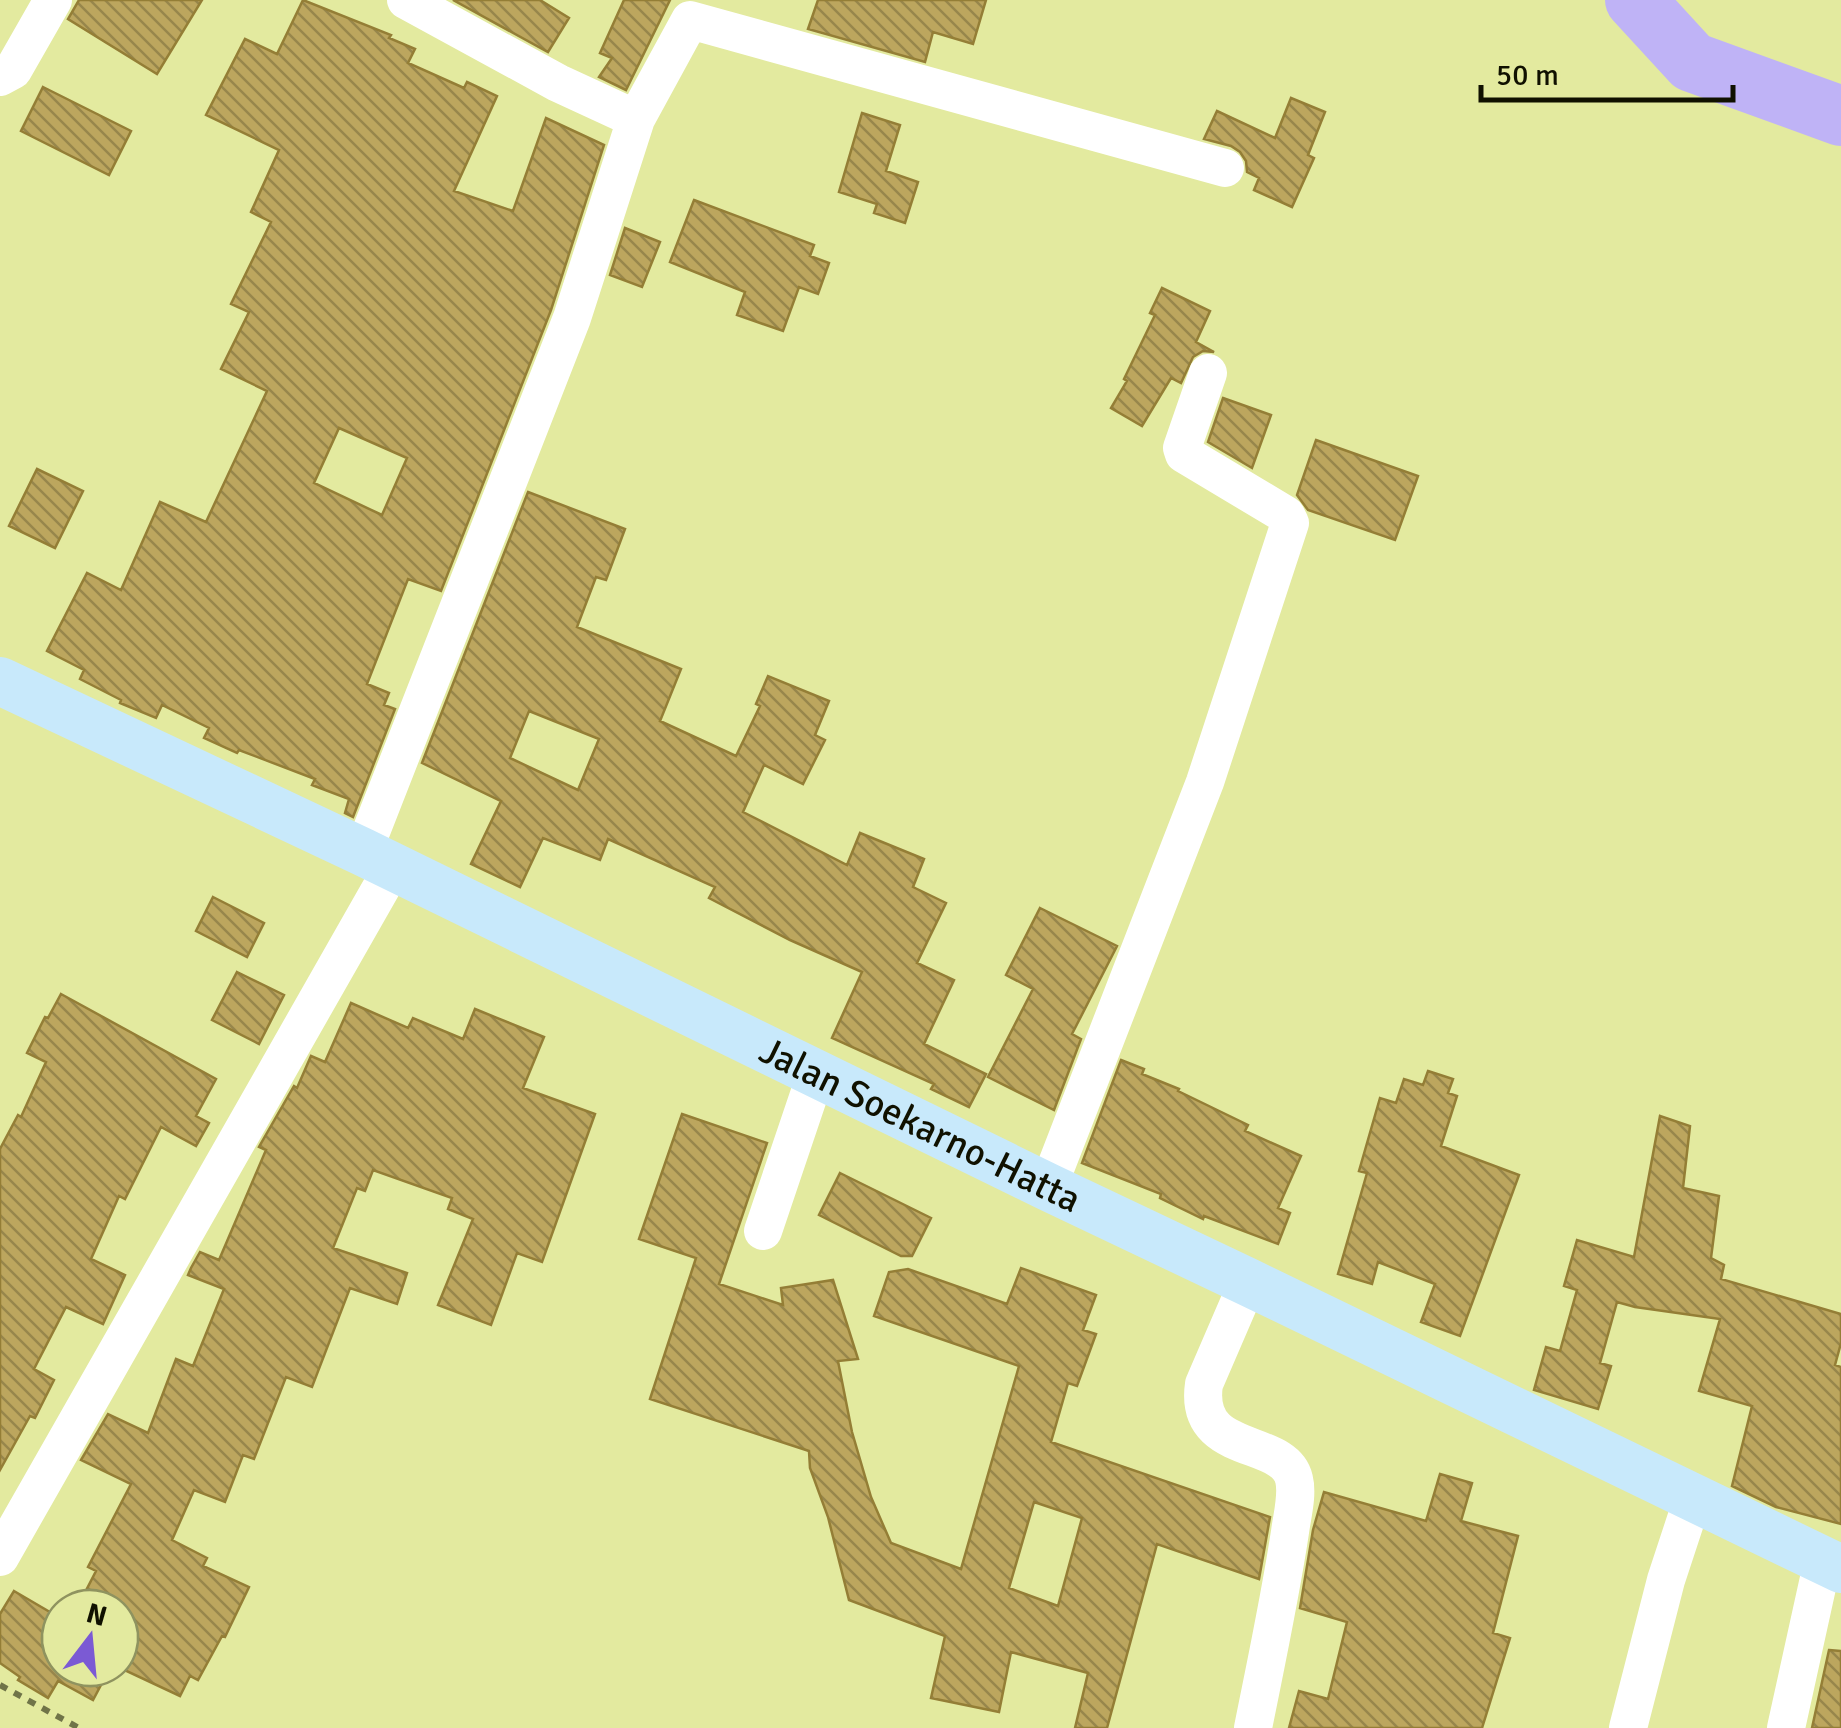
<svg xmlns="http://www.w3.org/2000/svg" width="1841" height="1728" font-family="Signika,sans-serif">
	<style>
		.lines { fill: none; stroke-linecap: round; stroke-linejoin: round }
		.river { stroke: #bfb3f6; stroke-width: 60 }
		.building { fill: url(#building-back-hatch); stroke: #947e36; stroke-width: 2.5; fill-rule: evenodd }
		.path { stroke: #707448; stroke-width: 6; stroke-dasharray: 8 8; stroke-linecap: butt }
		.minor { stroke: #fff; stroke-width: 38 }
		.major { stroke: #c8e9fb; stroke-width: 48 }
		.labels { text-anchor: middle; stroke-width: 8; stroke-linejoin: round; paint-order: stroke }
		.street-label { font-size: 38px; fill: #101100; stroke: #e3ea9f }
	</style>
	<defs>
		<pattern id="building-back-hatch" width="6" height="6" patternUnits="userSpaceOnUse" patternTransform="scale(2.5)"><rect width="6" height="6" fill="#bca65e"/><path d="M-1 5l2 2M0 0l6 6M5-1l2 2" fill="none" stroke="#97864b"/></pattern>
	</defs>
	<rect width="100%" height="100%" fill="#e3ea9f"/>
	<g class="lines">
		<path class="river" d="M 1635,0 L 1692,62 L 1841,116"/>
	</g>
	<path class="building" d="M 79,0 L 202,0 L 157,74 L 68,19 Z
		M 303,0 L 391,35 L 389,38 L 415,49 L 408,63 L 464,88 L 467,82 L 497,96 L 454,191 L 513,211 L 546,118 L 604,145 L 551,310 L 441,591 L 408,579 L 367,684 L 389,693 L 384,705 L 395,709 L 353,817 L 345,813 L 349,799 L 312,785 L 315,779 L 239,750 L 237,753 L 204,738 L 209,728 L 162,705 L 156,718 L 120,703 L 121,700 L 80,679 L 84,670 L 47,651 L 87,573 L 121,590 L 160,502 L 206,522 L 267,391 L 221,369 L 249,312 L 231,304 L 271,222 L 251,212 L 279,150 L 206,115 L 245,39 L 277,54 ZM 339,428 L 407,458 L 382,515 L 314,483 Z
		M 453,0 L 540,0 L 569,18 L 548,52 Z
		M 624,0 L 670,0 L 626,90 L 599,77 L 612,58 L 600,53 Z
		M 818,0 L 986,0 L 973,44 L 933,32 L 925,62 L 808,29 Z
		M 43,87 L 131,131 L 109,175 L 21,131 Z
		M 1291,98 L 1325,112 L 1308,155 L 1314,158 L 1292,207 L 1254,190 L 1259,178 L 1247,172 L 1246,161 L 1240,152 L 1231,146 L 1204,139 L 1217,111 L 1275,138 Z
		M 862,113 L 900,125 L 886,171 L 918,182 L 905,223 L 874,213 L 877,204 L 839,192 Z
		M 694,200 L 814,245 L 810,256 L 829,263 L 818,294 L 799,287 L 783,331 L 737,315 L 745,292 L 670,262 Z
		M 625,228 L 660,242 L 642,287 L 610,275 Z
		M 1162,288 L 1210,311 L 1196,342 L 1214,352 L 1203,351 L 1193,357 L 1181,383 L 1171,378 L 1142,426 L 1111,408 L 1127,381 L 1124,379 L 1155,315 L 1150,313 Z
		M 1223,398 L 1271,415 L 1252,468 L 1208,442 Z
		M 1316,440 L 1418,476 L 1395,540 L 1308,510 L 1297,495 Z
		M 37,469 L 83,491 L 55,548 L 9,526 Z
		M 528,492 L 625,529 L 606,580 L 596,577 L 577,627 L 681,669 L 660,721 L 736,756 L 760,706 L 756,704 L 768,676 L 829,701 L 815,735 L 825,740 L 803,784 L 764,765 L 743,812 L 847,865 L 860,833 L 924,859 L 913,887 L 946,903 L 917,963 L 954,980 L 924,1044 L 986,1074 L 969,1107 L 931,1089 L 934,1084 L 832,1038 L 862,972 L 790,940 L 709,898 L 715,887 L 608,839 L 600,860 L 543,838 L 520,887 L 471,864 L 501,801 L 422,763 ZM 529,711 L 599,739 L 578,790 L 510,758 Z
		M 213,897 L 264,923 L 247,957 L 196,931 Z
		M 1040,908 L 1117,946 L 1072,1034 L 1081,1039 L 1054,1110 L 988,1077 L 1033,989 L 1006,975 Z
		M 237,972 L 284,995 L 259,1044 L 212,1020 Z
		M 61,994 L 216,1079 L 196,1116 L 209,1123 L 196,1146 L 161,1127 L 125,1199 L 119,1196 L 91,1259 L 125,1275 L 103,1324 L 66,1307 L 34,1369 L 54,1380 L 35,1418 L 30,1416 L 0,1470 L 0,1149 L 18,1115 L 21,1117 L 46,1062 L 27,1053 L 45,1017 L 48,1018 Z
		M 351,1003 L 408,1028 L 413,1018 L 463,1039 L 475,1009 L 544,1037 L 523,1088 L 595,1114 L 542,1262 L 517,1253 L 491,1325 L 438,1305 L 473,1219 L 448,1209 L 452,1198 L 373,1170 L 365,1191 L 357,1188 L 333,1248 L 407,1273 L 397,1304 L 350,1288 L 312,1387 L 286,1377 L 254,1459 L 243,1455 L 225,1502 L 194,1490 L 172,1540 L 207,1558 L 203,1566 L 249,1587 L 225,1637 L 222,1636 L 198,1680 L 190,1676 L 180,1696 L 120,1668 L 120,1608 L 77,1608 L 96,1571 L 88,1567 L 131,1484 L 81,1460 L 108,1414 L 148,1433 L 176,1359 L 193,1366 L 224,1289 L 188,1275 L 191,1268 L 200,1252 L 219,1260 L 266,1150 L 259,1147 L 294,1086 L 297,1088 L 311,1056 L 325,1062 Z
		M 1121,1060 L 1144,1069 L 1142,1074 L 1179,1089 L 1178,1091 L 1248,1125 L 1245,1131 L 1301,1156 L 1278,1208 L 1290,1213 L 1278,1244 L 1204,1216 L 1203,1219 L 1160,1198 L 1161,1194 L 1082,1163 Z
		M 1428,1071 L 1453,1079 L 1448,1093 L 1457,1096 L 1441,1146 L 1519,1175 L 1460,1336 L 1421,1322 L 1435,1284 L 1378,1262 L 1372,1284 L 1338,1274 L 1367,1173 L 1359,1171 L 1380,1098 L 1396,1103 L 1404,1079 L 1423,1085 Z
		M 682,1114 L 767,1143 L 719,1284 L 783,1305 L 781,1288 L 833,1280 L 858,1359 L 838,1361 L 852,1432 L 871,1497 L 891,1543 L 961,1569 L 1019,1366 L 874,1316 L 889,1272 L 908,1269 L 1007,1304 L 1021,1268 L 1096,1295 L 1083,1330 L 1096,1334 L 1077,1386 L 1068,1383 L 1051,1442 L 1270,1517 L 1259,1579 L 1157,1544 L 1107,1728 L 1075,1728 L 1088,1673 L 1011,1652 L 999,1712 L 931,1698 L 945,1636 L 849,1600 L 828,1517 L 810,1468 L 809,1451 L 650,1399 L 696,1258 L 639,1239 ZM 1034,1502 L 1082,1518 L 1058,1606 L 1009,1588 Z
		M 1660,1116 L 1690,1126 L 1683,1188 L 1719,1196 L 1711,1258 L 1724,1265 L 1721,1279 L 1841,1314 L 1841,1343 L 1835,1365 L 1841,1367 L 1841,1524 L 1776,1507 L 1732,1486 L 1752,1406 L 1699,1391 L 1720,1319 L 1635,1307 L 1617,1302 L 1600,1363 L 1611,1366 L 1598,1409 L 1534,1390 L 1546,1347 L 1560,1351 L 1577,1290 L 1564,1286 L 1577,1240 L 1634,1257 Z
		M 840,1173 L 931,1218 L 912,1256 L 901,1256 L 819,1215 Z
		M 1440,1474 L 1472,1483 L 1461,1521 L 1518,1536 L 1493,1633 L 1510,1638 L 1482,1728 L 1289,1728 L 1299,1691 L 1328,1699 L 1347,1622 L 1300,1608 L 1313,1530 L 1324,1492 L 1426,1521 Z
		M 14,1591 L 60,1618 L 60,1668 L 110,1668 L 93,1700 L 58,1681 L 48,1698 L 18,1680 L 20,1677 L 0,1663 L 0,1614 Z
		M 1829,1650 L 1841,1651 L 1841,1728 L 1812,1728 Z"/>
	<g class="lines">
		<path class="path" d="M 0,1685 L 79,1728"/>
		<path class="minor" d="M 406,0 L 558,83 L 636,119
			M 0,77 L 13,70 L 53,0
			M 363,852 L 572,318 L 636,119 L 690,20 L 1225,168
			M 1048,1187 L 1205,782 L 1290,523 L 1286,515 L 1184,454 L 1182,448 L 1208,373
			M 763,1231 L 816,1074
			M 1248,1282 L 1204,1384 C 1193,1458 1284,1436 1294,1479 C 1298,1495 1292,1516 1290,1532 C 1280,1598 1266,1663 1253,1728
			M 0,1557 L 393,867
			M 1628,1728 L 1666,1580 L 1693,1498
			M 1786,1728 L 1823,1560"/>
		<path class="major" id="s1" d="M 0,681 L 363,852 L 1048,1187 L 1248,1282 L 1841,1569"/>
	</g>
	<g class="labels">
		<g class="street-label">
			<text dy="13" stroke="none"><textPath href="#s1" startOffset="1022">Jalan Soekarno-Hatta</textPath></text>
		</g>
	</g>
	<g transform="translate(90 1638) rotate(16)"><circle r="48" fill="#e3ea9f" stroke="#8f935f" stroke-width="2.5"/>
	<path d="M0-8L18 38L0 25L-18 38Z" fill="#7b5ad4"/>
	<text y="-15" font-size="28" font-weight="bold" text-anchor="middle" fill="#101100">N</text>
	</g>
	<path d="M1481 85v15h252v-15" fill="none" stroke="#101100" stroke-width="5"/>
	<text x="1496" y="85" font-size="30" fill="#101100" stroke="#e3ea9f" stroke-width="8" paint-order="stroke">50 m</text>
</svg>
